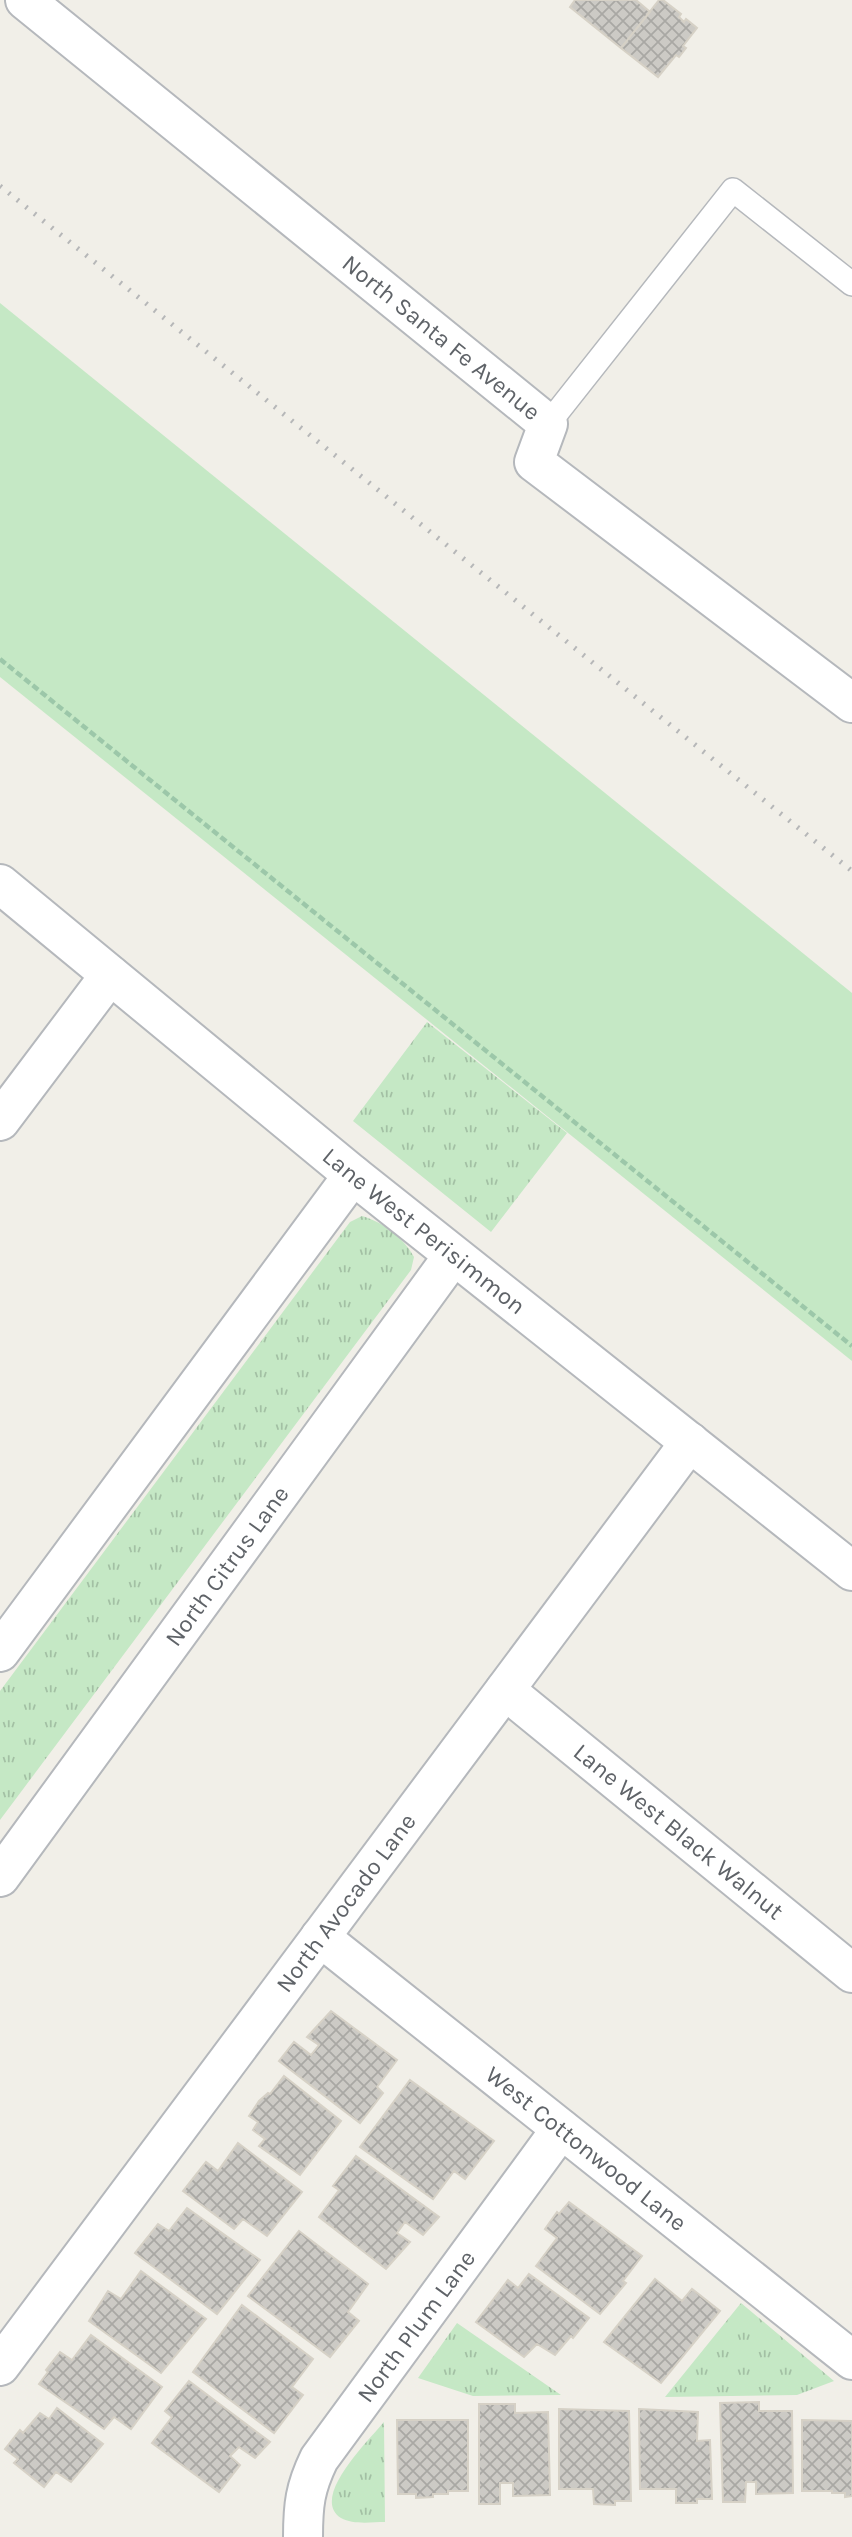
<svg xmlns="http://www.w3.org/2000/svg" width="852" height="2537" font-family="Karla,sans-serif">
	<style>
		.grass { fill: #c5e8c5 }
		.park { fill: url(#park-tufts) }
		.building { fill: url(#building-cross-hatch); stroke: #d6d1c6; stroke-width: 2 }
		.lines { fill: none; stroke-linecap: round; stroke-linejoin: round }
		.service-casing { stroke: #b5b8bc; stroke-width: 26 }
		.minor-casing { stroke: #b5b8bc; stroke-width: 42 }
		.path { stroke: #9cc7a9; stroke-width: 4.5; stroke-dasharray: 7 3.5; stroke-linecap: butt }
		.service { stroke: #fff; stroke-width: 23 }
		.minor { stroke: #fff; stroke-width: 38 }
		.rail { stroke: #b6b7b8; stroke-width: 5; stroke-dasharray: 2 9; stroke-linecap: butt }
		.labels { text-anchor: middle; stroke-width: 7; stroke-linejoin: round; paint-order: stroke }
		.street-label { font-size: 24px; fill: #5f6368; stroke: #fff }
	</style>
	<defs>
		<pattern id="park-tufts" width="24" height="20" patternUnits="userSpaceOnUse" patternTransform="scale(1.75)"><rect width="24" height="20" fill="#c5e8c5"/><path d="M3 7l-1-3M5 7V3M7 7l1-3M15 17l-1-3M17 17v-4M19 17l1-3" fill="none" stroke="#a3c0a4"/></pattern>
		<pattern id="building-cross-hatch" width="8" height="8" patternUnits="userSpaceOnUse" patternTransform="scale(1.75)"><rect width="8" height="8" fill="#cccac5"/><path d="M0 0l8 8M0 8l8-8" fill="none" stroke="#a9a8a4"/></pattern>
	</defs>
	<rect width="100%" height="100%" fill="#f1efe8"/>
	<path class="grass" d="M 0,303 L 852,993 L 852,1361 L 0,677 Z"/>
	<path class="park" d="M 427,1022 L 567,1133 L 491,1232 L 353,1121 Z
		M 362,1216 C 383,1222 404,1238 414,1257 L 411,1270 L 0,1820 L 0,1691 L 350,1222 Z
		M 741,2303 L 834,2381 L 797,2395 L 665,2397 Z
		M 457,2323 L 561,2395 L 473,2396 L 418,2378 Z
		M 384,2422 L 385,2522 C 372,2522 353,2525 341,2518 C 309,2498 370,2439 384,2422 Z"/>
	<path class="building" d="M 575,0 L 636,0 L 650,12 L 621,48 L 570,7 Z
		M 659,0 L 663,0 L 681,14 L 679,17 L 684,22 L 686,19 L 697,28 L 683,46 L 686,48 L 679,57 L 676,55 L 658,77 L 621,48 Z
		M 331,2011 L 397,2060 L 377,2087 L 383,2093 L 360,2123 L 279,2061 L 294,2042 L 311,2055 L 319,2045 L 307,2037 Z
		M 284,2076 L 341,2121 L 300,2175 L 259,2146 L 265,2139 L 253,2130 L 258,2122 L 249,2116 L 259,2101 L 268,2093 L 270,2094 Z
		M 410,2080 L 494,2141 L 465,2179 L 454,2171 L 433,2199 L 360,2147 Z
		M 238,2143 L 302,2192 L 267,2236 L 243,2219 L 234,2229 L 183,2191 L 206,2162 L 218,2171 Z
		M 356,2156 L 439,2217 L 423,2235 L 405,2222 L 397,2233 L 410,2242 L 386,2269 L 319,2217 L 339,2190 L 333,2186 Z
		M 569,2202 L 642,2256 L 623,2281 L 626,2283 L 600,2314 L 536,2266 L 557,2238 L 545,2229 L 557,2212 L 559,2214 Z
		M 187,2208 L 260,2260 L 217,2314 L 135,2253 L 158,2224 L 169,2231 Z
		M 299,2231 L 368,2284 L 348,2312 L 359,2321 L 330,2357 L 248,2296 Z
		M 141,2271 L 206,2319 L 161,2373 L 89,2321 L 108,2291 L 121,2299 Z
		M 529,2274 L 589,2318 L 573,2338 L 571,2336 L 555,2355 L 537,2344 L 524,2357 L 476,2322 L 508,2280 L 518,2288 Z
		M 655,2279 L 682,2301 L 692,2289 L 720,2311 L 661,2383 L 604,2342 Z
		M 242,2305 L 313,2359 L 292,2387 L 303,2395 L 274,2433 L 193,2372 Z
		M 91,2335 L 162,2387 L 131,2429 L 114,2417 L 104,2429 L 39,2384 L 48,2372 L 46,2370 L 60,2352 L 72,2360 Z
		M 189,2381 L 270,2442 L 255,2458 L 239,2447 L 230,2456 L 240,2465 L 219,2492 L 152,2443 L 172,2417 L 165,2411 Z
		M 759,2402 L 759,2411 L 792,2411 L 793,2493 L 756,2494 L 756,2482 L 746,2482 L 745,2502 L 723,2502 L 720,2403 Z
		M 479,2404 L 515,2404 L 515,2413 L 548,2412 L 550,2495 L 513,2496 L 513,2483 L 500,2483 L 500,2504 L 479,2504 Z
		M 57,2408 L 103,2444 L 71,2482 L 56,2472 L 44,2487 L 14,2463 L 18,2459 L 5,2449 L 20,2430 L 23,2433 L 40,2413 L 49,2419 Z
		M 559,2409 L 629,2411 L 631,2501 L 615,2501 L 615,2505 L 594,2504 L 593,2489 L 559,2489 Z
		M 639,2409 L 698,2412 L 697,2441 L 710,2440 L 712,2499 L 697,2499 L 697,2503 L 676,2503 L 676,2489 L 640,2489 Z
		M 397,2420 L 468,2420 L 468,2491 L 448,2491 L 448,2494 L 433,2494 L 433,2497 L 416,2498 L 416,2494 L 398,2494 Z
		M 802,2420 L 852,2421 L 852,2496 L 845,2497 L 845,2493 L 832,2493 L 832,2491 L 802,2491 Z"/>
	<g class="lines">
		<g class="service-casing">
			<path id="service" d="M 548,424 L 733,190 L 852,284"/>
		</g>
		<g class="minor-casing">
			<g id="minor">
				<path id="s1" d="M 25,0 L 548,424 L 534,462 L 852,703"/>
				<path id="s2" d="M 0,884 L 353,1175 L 852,1571"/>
				<path d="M 0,1121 L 110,975"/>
				<path d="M 0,1652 L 353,1175"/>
				<path id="s3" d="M 505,1690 L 852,1973"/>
				<path id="s4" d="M 0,1877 L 453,1256"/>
				<path id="s5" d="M 320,1937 L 852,2360"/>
				<path id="s6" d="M 0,2366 L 690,1442"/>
				<path id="s7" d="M 303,2537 C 303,2505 305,2488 319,2459 L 561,2129"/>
			</g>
		</g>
		<path class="path" d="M 0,659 L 852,1346"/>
		<use href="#service" class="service"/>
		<use href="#minor" class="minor"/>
		<path class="rail" d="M 0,186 L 852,871"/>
	</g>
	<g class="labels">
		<g class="street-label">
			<text dy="8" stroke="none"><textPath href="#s1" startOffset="536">North Santa Fe Avenue</textPath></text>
			<text dy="8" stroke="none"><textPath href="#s2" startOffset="548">Lane West Perisimmon</textPath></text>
			<text dy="8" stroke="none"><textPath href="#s4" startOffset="385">North Citrus Lane</textPath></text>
			<text dy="8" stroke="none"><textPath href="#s3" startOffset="224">Lane West Black Walnut</textPath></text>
			<text dy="8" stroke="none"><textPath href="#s6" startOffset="578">North Avocado Lane</textPath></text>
			<text dy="8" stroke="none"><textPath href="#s5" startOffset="340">West Cottonwood Lane</textPath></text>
			<text dy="8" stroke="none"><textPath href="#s7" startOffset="245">North Plum Lane</textPath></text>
		</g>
	</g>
</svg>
